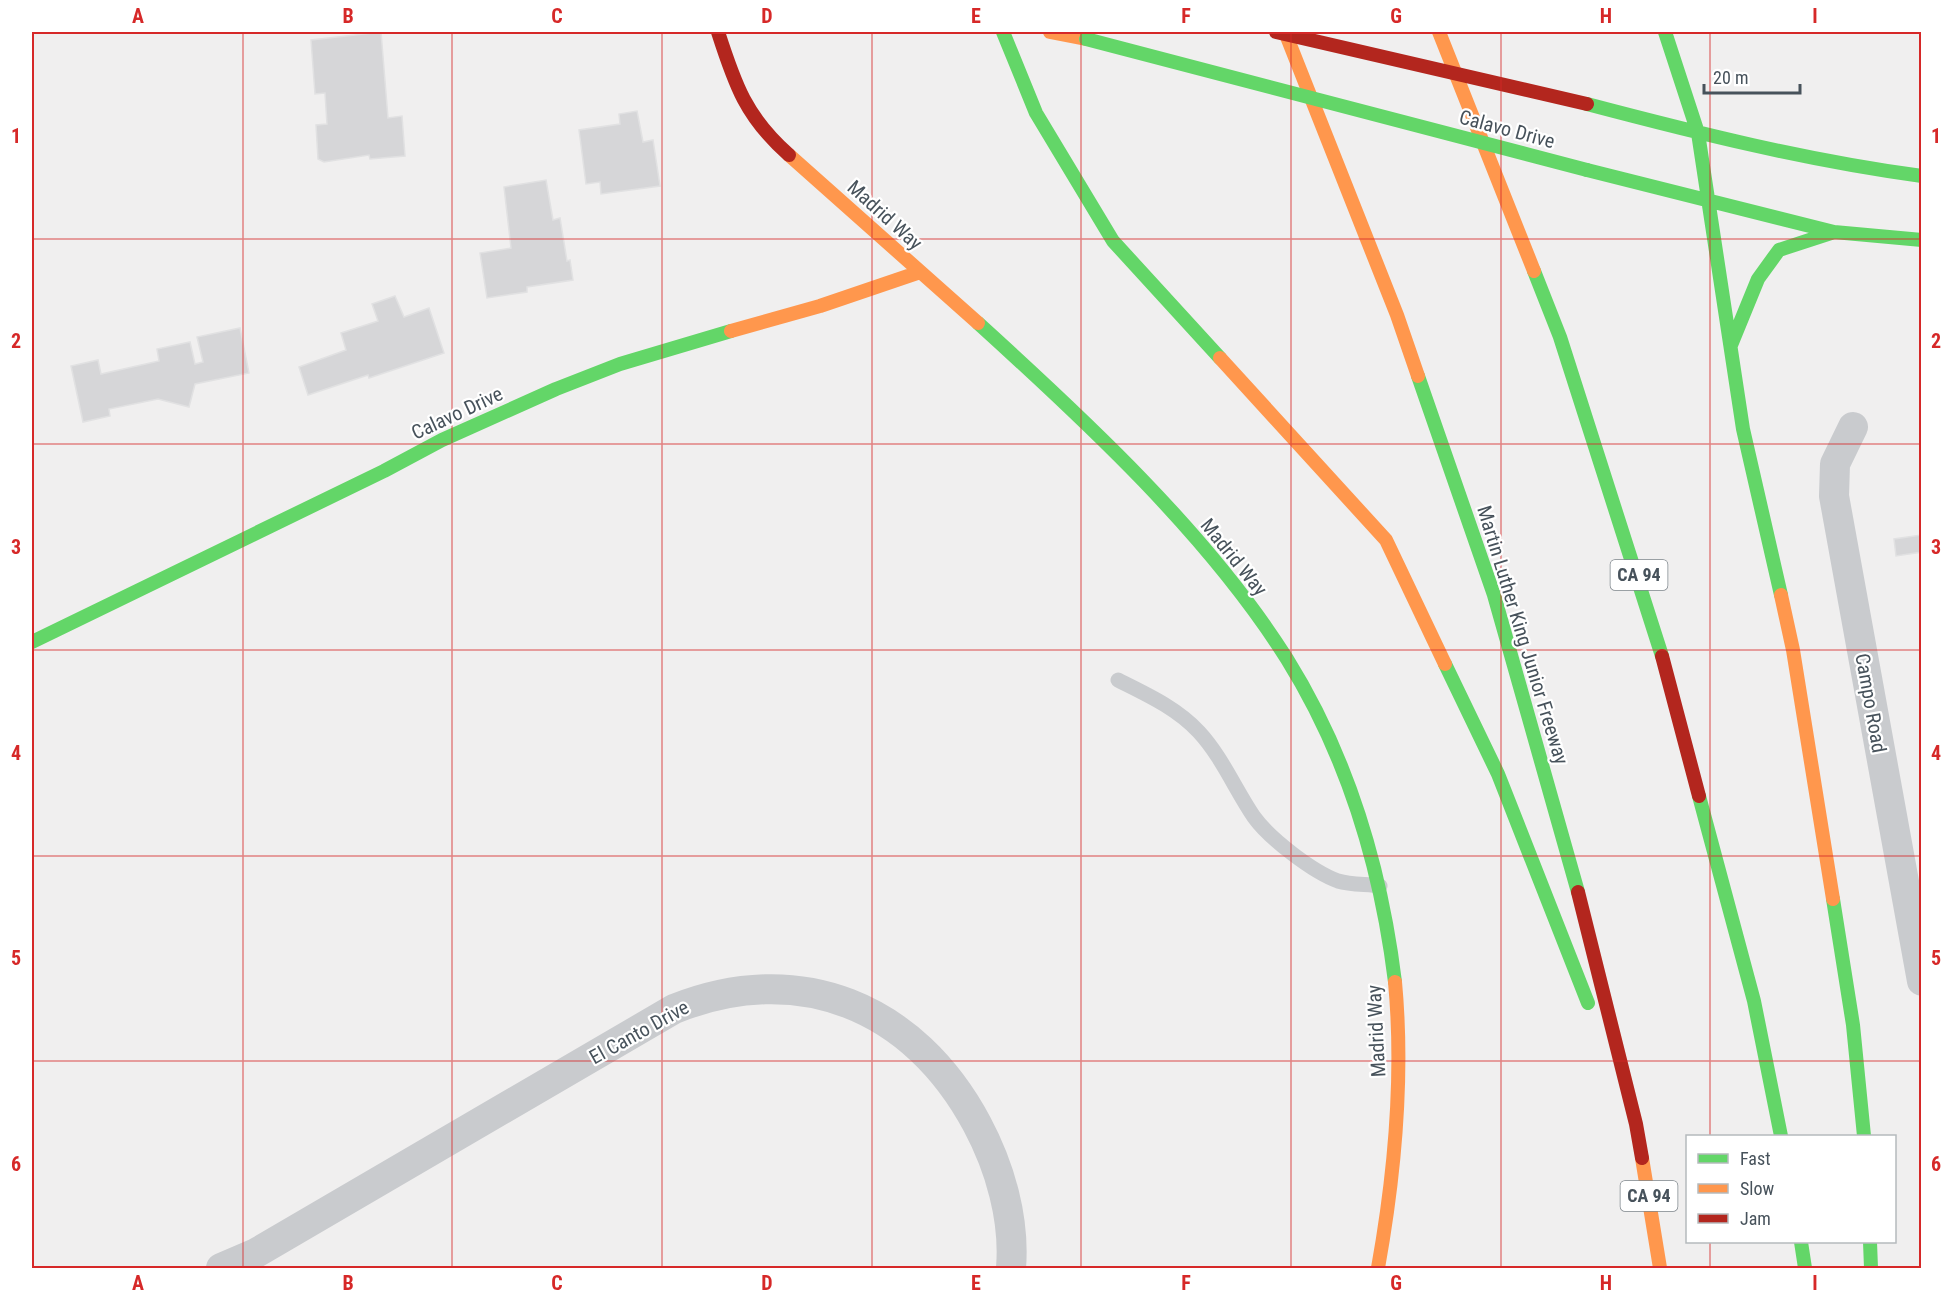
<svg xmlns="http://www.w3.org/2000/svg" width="1953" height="1300" font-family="'Roboto Condensed',sans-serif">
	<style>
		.building { fill: #d6d6d8; stroke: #e1e1e2; stroke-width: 1.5 }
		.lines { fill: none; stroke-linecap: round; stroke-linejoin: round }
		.lane { stroke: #c9cbce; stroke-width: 15 }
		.street { stroke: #c9cbce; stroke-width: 30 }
		.fast { stroke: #63d668; stroke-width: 14 }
		.slow { stroke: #ff974d; stroke-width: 14 }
		.jam { stroke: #b3261e; stroke-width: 14 }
		.fast-bridge { stroke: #63d668; stroke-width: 14 }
		.jam-bridge { stroke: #b3261e; stroke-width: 14 }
		.grid { fill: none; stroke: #d62828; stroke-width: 1.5; stroke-opacity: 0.55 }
		.labels { text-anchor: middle; stroke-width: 4.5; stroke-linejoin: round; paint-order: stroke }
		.shield { fill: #fff; stroke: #7e868c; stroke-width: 1.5 }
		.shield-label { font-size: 18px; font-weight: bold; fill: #47525b }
		.street-label { font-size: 20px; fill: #47525b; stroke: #fff }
		.neatline { fill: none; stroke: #d62828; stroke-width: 2 }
		.grid-label { font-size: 20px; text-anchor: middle; font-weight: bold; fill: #d62828 }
	</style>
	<rect width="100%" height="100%" fill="#f0efef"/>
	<path class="building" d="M 381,32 L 388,118 L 402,116 L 405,156 L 370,159 L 369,155 L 324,162 L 318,159 L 316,125 L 327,124 L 325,93 L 315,94 L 311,40 Z
		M 637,111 L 643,142 L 653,140 L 660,186 L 601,194 L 600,182 L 586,184 L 579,130 L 620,124 L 619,114 Z
		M 546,180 L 553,220 L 560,218 L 567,261 L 570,260 L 573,280 L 527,287 L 527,292 L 487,298 L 480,253 L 511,248 L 504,187 Z
		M 395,296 L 404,317 L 429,308 L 444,353 L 369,378 L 368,375 L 308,395 L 299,367 L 346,350 L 341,333 L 378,321 L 372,304 Z
		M 240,328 L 249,373 L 195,384 L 189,407 L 158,399 L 109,409 L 110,416 L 83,422 L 71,366 L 98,360 L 101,374 L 159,361 L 157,349 L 190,342 L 195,364 L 203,362 L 197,337 Z
		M 1921,535 L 1922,552 L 1896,556 L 1894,539 Z"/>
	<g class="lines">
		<path class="lane" d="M 1118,680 C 1146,694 1177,708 1199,732 C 1222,757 1235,789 1254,817 C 1270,839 1313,872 1338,881 C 1351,885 1367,884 1380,886"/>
		<path class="street" d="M 1853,427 L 1835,464 L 1834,496 L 1922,981
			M 221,1268 L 256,1253 L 674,1009 C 799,959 914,1006 977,1124 C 1000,1167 1015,1219 1011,1268"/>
		<path class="fast" d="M 1003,32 L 1036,113 L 1113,241 L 1220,358
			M 1665,32 L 1698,133 L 1743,429 L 1781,595
			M 1587,104 C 1697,133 1809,161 1922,176
			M 1587,170 L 1834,232 L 1922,240
			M 1534,271 L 1560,337 L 1662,656
			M 978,323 C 1086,421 1209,535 1287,659 C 1348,757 1381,868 1395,982
			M 1731,345 L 1758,279 L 1779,250 L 1834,232
			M 1418,376 L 1494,595 L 1578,892
			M 32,642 L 384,471 L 442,440 L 556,389 L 620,364 L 731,331
			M 1445,664 L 1498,774 L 1588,1003
			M 1699,796 L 1754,1001 L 1781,1136
			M 1833,899 L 1853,1025 L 1864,1136
			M 1801,1242 L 1805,1268
			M 1870,1242 L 1871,1268"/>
		<path class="slow" d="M 1050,32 L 1086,39
			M 1285,32 L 1397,315 L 1418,376
			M 1439,32 L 1534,271
			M 789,155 L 978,323
			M 731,331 L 820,306 L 920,272
			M 1220,358 L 1386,540 L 1445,664
			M 1781,595 L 1793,650 L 1833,899
			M 1642,1158 L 1660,1268
			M 1378,1268 C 1395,1173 1404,1078 1395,982"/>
		<path class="jam" d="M 718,32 C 735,85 746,117 789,155
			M 1662,656 L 1699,796
			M 1578,892 L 1636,1124 L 1642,1158"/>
		<path class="fast-bridge" d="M 1086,39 L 1587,170"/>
		<path class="jam-bridge" d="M 1276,32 L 1587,104"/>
	</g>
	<path class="grid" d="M 243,32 L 243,1268M 452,32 L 452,1268M 662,32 L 662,1268M 872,32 L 872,1268M 1081,32 L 1081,1268M 1291,32 L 1291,1268M 1501,32 L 1501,1268M 1710,32 L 1710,1136M 32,239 L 1922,239M 32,444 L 1922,444M 32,650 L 1922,650M 32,856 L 1922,856M 32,1061 L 1922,1061M 1710,1242 L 1710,1268"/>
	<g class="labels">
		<g class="shield">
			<rect x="1610.5" y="560" width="57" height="30" rx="4.5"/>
			<rect x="1620.5" y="1181" width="57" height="30" rx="4.5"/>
		</g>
		<g class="shield-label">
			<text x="1639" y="581">CA 94</text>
			<text x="1649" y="1202">CA 94</text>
		</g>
		<g class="street-label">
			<text transform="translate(1507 129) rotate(15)" y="7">Calavo Drive</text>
			<text transform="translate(885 215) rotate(42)" y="7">Madrid Way</text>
			<text transform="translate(457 413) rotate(-25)" y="7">Calavo Drive</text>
			<text transform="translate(1234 557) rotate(51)" y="7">Madrid Way</text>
			<text transform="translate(1523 635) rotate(73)" y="7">Martin Luther King Junior Freeway</text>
			<text transform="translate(1871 703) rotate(80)" y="7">Campo Road</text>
			<text transform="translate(1376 1031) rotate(-93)" y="7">Madrid Way</text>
			<text transform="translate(639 1032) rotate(-29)" y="7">El Canto Drive</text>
		</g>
	</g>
	<rect width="1953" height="1300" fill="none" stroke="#ffffff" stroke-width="66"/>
	<rect x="1686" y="1135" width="210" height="108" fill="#ffffff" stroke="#b5babd" stroke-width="1.5"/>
	<rect x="1698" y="1154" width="30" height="9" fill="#63d668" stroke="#b5babd" stroke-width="1.5"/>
	<text x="1740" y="1165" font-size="18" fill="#47525b">Fast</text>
	<rect x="1698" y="1184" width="30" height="9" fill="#ff974d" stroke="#b5babd" stroke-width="1.5"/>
	<text x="1740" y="1195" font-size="18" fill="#47525b">Slow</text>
	<rect x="1698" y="1214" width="30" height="9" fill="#b3261e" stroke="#b5babd" stroke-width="1.5"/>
	<text x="1740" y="1225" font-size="18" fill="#47525b">Jam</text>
	<path d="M1704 84v9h96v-9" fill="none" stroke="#47525b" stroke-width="3"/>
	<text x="1713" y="84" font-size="18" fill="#47525b" stroke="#ffffff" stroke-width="4.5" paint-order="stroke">20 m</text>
	<rect x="33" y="33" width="1887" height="1234" class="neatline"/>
	<g class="grid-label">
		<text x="138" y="23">A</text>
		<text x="348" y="23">B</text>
		<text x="557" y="23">C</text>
		<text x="767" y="23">D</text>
		<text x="976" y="23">E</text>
		<text x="1186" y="23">F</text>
		<text x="1396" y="23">G</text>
		<text x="1606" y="23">H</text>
		<text x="1815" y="23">I</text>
		<text x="16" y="143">1</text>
		<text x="1936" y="143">1</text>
		<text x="16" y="348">2</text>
		<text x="1936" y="348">2</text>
		<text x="16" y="554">3</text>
		<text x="1936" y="554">3</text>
		<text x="16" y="760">4</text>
		<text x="1936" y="760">4</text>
		<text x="16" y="965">5</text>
		<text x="1936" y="965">5</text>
		<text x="16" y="1171">6</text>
		<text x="1936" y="1171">6</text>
		<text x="138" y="1290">A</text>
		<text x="348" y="1290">B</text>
		<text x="557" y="1290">C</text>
		<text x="767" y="1290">D</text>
		<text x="976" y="1290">E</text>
		<text x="1186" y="1290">F</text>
		<text x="1396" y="1290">G</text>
		<text x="1606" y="1290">H</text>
		<text x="1815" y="1290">I</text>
	</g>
</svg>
